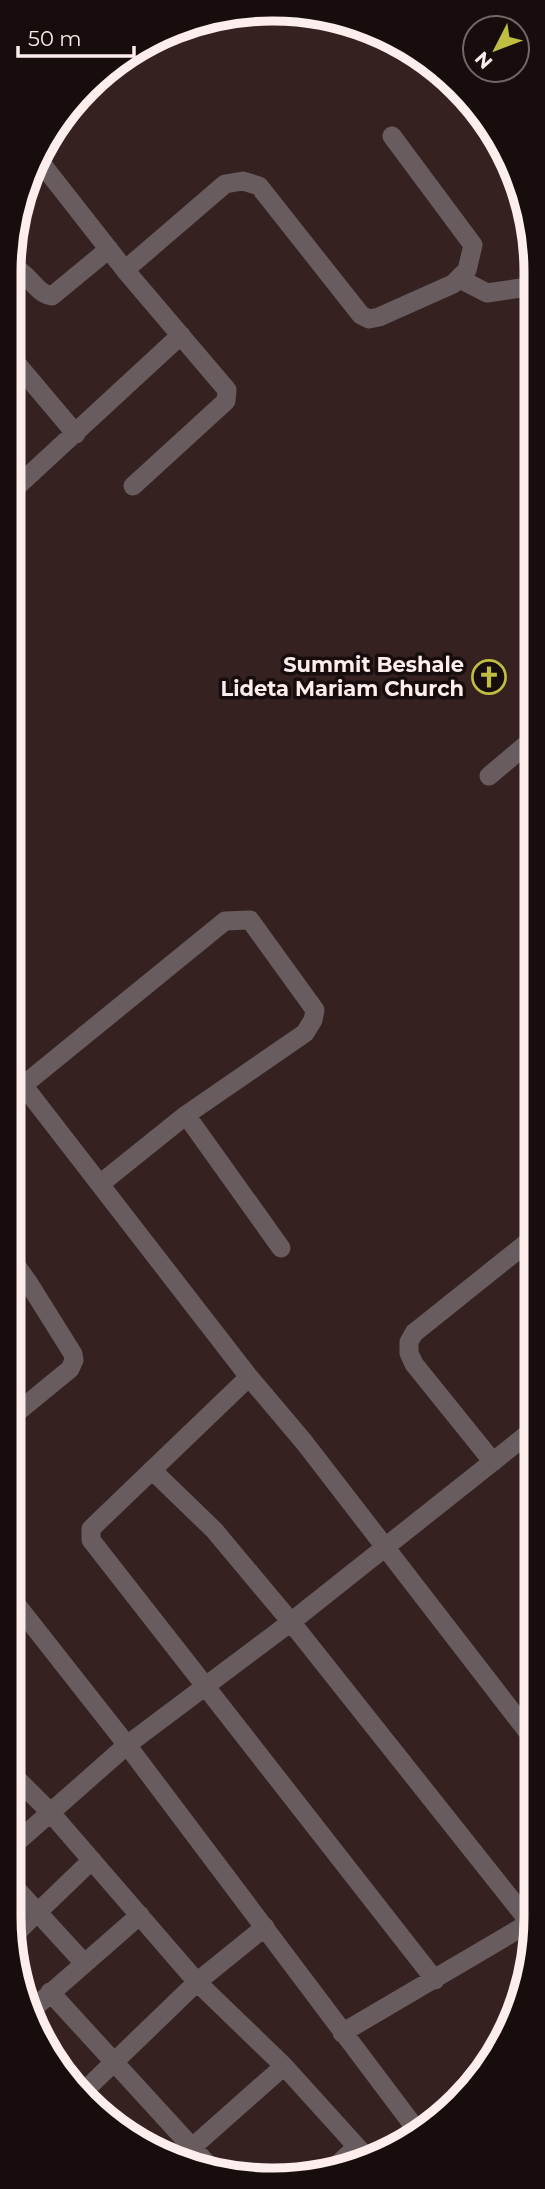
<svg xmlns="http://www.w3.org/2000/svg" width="545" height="2189" font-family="Montserrat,sans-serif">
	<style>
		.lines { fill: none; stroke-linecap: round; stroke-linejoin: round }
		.minor { stroke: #685c5f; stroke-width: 19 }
		.labels { text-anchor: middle; stroke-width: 7; stroke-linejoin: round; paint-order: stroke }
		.poi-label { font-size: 21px; font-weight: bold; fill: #fdeded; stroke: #170d0d; text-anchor: end }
		.rim { fill: none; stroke: #fdeded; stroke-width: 9 }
	</style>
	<rect width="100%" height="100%" fill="#362121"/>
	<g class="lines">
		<path class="minor" d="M 91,87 L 123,58
			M 38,159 L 125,270 L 227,390 L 226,401 L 133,486
			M 125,270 L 225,184 L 243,181 L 259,186 L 361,315 L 369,319 L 379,317 L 453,284 L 467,270 L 473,245 L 392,136
			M 11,273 L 17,269 C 31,277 37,294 52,296 L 109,249
			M 460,279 L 487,293 L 534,286
			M 534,345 L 532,342 L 534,326
			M 11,357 L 76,434
			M 11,492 L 181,335
			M 489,776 L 534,738
			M 23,1085 L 249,1377 L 304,1442 L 534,1740
			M 10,1096 L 225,921 L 250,920 L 315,1010 L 313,1020 L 305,1033 L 186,1115 L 100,1184
			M 186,1115 L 281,1248
			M 10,1297 L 28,1282
			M 249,1377 L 100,1520 L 91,1529 L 91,1540 L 435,1980
			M 9,1419 L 70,1369 L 74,1360 L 73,1354 L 28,1282 L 10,1257
			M 493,1462 L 414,1364 L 409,1353 L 409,1342 L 414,1333 L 534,1237
			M 152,1470 L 214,1530 L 291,1622 L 534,1928
			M 9,1595 L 127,1745 L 419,2133
			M 9,1771 L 50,1812 L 197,1982 L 284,2066 L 369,2160
			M 9,1849 L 127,1745 L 291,1622 L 534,1429
			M 9,1881 L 84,1963
			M 13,1936 L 92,1860
			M 50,1992 L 211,2168
			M 28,2013 L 140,1915
			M 342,2033 L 529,1923 L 531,1898 L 534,1895
			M 80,2095 L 197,1982 L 265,1927
			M 179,2159 L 284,2066
			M 333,2169 L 356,2147"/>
	</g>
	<defs>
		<g id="church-ring" transform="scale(1.75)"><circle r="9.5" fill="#170d0d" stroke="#bebf42" stroke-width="1.5"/><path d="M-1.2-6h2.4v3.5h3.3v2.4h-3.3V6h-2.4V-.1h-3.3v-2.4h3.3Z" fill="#bebf42"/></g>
	</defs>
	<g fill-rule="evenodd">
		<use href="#church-ring" x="489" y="677"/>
	</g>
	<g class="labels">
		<g class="poi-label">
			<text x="464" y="672">Summit Beshale<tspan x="464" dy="24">Lideta Mariam Church</tspan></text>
		</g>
	</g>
	<path d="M0 0H545V2189H0ZM272 21H273A251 251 0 0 1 524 272V1917A251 251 0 0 1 273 2168H272A251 251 0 0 1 21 1917V272A251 251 0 0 1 272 21Z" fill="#170d0d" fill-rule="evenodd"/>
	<path class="rim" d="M272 21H273A251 251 0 0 1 524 272V1917A251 251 0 0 1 273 2168H272A251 251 0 0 1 21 1917V272A251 251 0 0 1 272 21Z"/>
	<g transform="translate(496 49) rotate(228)"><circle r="33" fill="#170d0d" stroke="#736767" stroke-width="2"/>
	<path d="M0-5L12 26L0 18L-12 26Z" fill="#bebf42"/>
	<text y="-10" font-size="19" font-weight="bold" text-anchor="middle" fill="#fdeded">N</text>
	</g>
	<path d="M18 46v10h116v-10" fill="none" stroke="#fdeded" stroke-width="3.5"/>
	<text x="28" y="46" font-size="21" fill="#fdeded" stroke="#170d0d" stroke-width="5" paint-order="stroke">50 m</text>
</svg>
